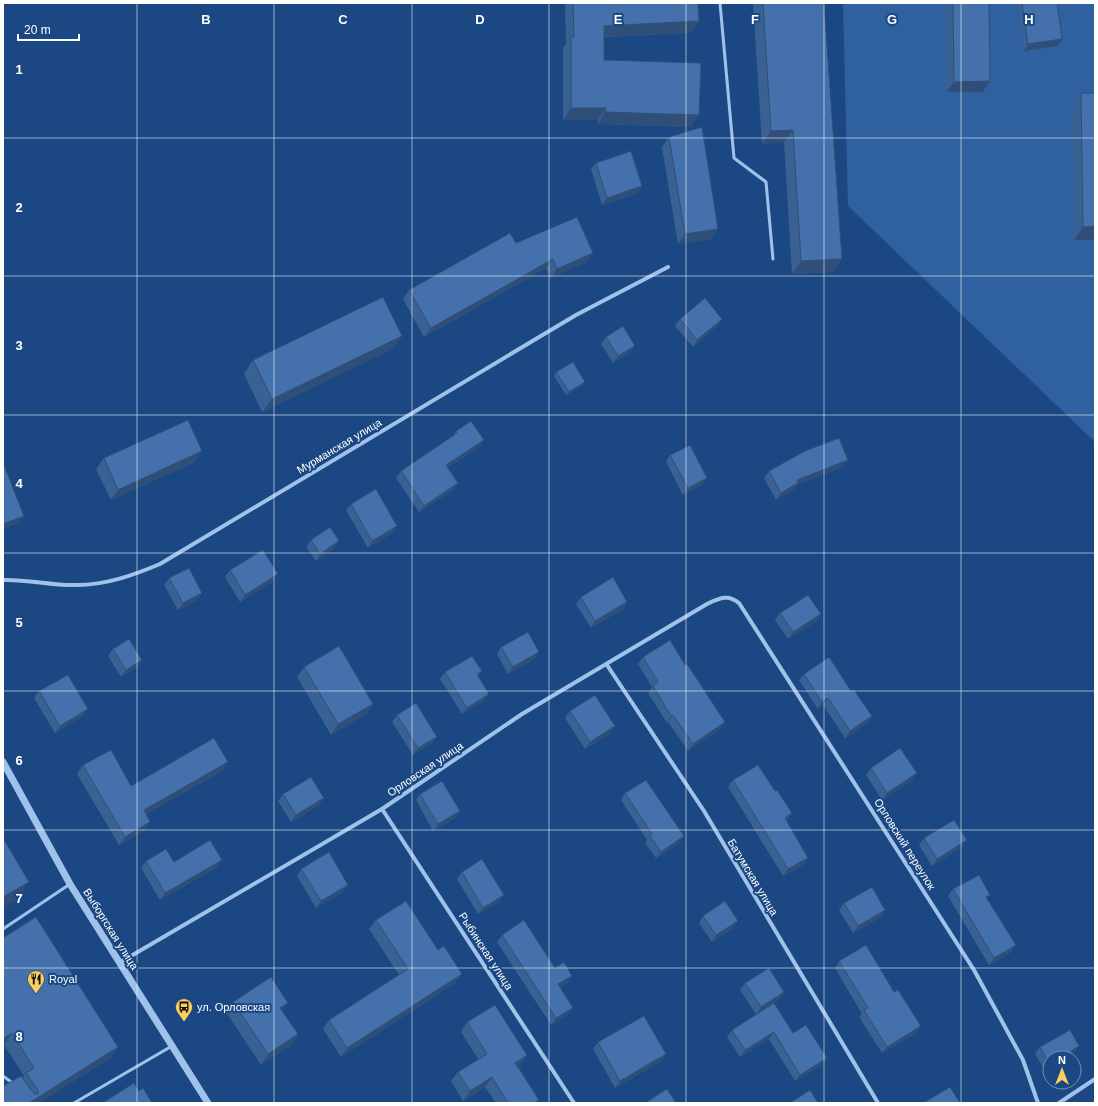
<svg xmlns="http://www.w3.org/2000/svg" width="1098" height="1106" font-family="Arial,sans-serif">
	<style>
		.green { fill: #2f61a1 }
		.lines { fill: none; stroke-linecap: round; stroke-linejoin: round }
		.service { stroke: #a0c1ea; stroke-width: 3 }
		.minor { stroke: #a0c1ea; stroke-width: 4 }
		.tertiary { stroke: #a0c1ea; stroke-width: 7 }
		.wall { fill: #3a6193 }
		.shaded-wall { fill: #304f78 }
		.building { fill: #4471ab; stroke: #304f78 }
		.grid { fill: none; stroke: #fff; stroke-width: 1; stroke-opacity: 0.55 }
		.labels { text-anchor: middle; stroke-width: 4; stroke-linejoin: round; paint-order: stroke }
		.street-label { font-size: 11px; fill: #fff; stroke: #1b4882 }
		.poi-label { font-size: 11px; fill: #fff; stroke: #1b4882; text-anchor: start }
		.grid-label { font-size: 13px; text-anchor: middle; font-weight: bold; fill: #fff; stroke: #1b4882; stroke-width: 4; stroke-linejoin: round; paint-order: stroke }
	</style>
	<rect width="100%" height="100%" fill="#1b4882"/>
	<path class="green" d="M 843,3 L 1095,3 L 1095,442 L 848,206 Z"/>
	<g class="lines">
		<path class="service" d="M 720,3 L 734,158 L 766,182 L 773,259
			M 3,929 L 70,884
			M 3,1076 L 14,1084
			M 74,1103 L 172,1046"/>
		<path class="minor" d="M 3,580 C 28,579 52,586 77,585 C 106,585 134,575 160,564 L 576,315 L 668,267
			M 607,665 L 704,811 L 878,1103
			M 382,809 L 574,1103
			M 119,963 L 382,809 L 522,714 L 707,604 C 720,598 728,594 739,603 L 974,970 L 1023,1060 L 1038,1103
			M 1059,1103 L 1095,1079"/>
		<path class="tertiary" d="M 3,762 L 70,884 L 208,1103"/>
	</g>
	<path class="wall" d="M 565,3 L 698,3 L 699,21 L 691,33 L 604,37 L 604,60 L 699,115 L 691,127 L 598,124 L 598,120 L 563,120 L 563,48 L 566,44 Z
		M 753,3 L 824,3 L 833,272 L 792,274 L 784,142 L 762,144 Z
		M 945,3 L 989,3 L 990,81 L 983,92 L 946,92 Z
		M 1017,3 L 1057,3 L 1058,46 L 1024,51 Z
		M 1081,93 L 1095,93 L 1095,240 L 1074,240 L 1072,106 Z
		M 669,137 L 718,229 L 711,239 L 678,244 L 662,147 Z
		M 596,163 L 642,186 L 638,193 L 602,205 L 591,169 Z
		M 516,243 L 593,253 L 586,262 L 550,278 L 546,268 L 424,337 L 403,299 L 409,290 Z
		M 680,319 L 722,319 L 717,326 L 693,347 L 675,326 Z
		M 402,336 L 392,349 L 262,412 L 244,374 L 253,360 Z
		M 606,337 L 630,353 L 613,363 L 601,344 Z
		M 556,372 L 583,385 L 566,395 L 554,376 Z
		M 456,431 L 479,447 L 447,468 L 458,483 L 453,490 L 419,512 L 396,478 L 401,471 L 452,437 Z
		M 202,451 L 195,462 L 111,500 L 96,469 L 104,458 Z
		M 670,455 L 703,484 L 683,495 L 666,462 Z
		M 848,460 L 843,467 L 797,485 L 793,490 L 776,500 L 764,478 L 769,471 Z
		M 351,504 L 392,533 L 368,548 L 346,510 Z
		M 311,540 L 334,548 L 316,561 L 306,547 Z
		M 230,570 L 273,581 L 240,602 L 225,577 Z
		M 169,578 L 202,593 L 197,600 L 178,610 L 164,585 Z
		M 581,597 L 627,602 L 623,609 L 591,628 L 576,604 Z
		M 780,613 L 821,614 L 816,621 L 788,639 L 775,620 Z
		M 501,647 L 534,659 L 508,674 L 497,654 Z
		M 113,649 L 142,660 L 137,667 L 121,677 L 108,656 Z
		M 643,657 L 685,665 L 725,722 L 720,729 L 688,751 L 668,722 L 667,723 L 648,693 L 652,687 L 638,664 Z
		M 304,667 L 373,704 L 366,714 L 331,735 L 297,677 Z
		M 482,671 L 478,676 L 484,701 L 462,714 L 440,679 L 445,672 Z
		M 804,674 L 872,716 L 867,723 L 845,738 L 823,705 L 818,709 L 799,680 Z
		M 39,691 L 83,716 L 55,733 L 34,698 Z
		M 570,711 L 611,733 L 585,749 L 565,718 Z
		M 397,715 L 437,737 L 432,743 L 413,755 L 392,722 Z
		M 83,765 L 131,786 L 222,771 L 146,814 L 150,822 L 144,831 L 119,845 L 77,774 Z
		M 871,768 L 912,780 L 882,800 L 866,775 Z
		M 733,780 L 775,791 L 792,813 L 786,821 L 808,858 L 803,865 L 783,876 L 728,787 Z
		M 625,793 L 679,843 L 656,858 L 645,843 L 647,840 L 621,800 Z
		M 283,794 L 319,805 L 291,822 L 278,801 Z
		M 420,794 L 455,818 L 433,831 L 416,800 Z
		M 924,838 L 962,847 L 932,866 L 919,845 Z
		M 146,861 L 174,862 L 217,867 L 160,900 L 141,868 Z
		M 301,869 L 348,885 L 343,892 L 316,908 L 297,876 Z
		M 462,872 L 499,902 L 478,914 L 457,879 Z
		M 953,889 L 1011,952 L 989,965 L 948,896 Z
		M 844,903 L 885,910 L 881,917 L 853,933 L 839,910 Z
		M 703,916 L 733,928 L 712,942 L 699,923 Z
		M 376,920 L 438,950 L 462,974 L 455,983 L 341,1057 L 323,1029 L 329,1020 L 399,975 L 369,929 Z
		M 502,935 L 555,968 L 572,976 L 567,983 L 560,987 L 568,1015 L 551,1025 L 497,942 Z
		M 3,938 L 118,1047 L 110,1058 L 39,1103 L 3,1103 L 3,1086 L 22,1078 L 24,1076 L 4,1045 L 3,1045 Z
		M 839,961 L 916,1033 L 882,1053 L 859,1017 L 862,1014 L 835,968 Z
		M 745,983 L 784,992 L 780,998 L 756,1014 L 740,990 Z
		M 233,1002 L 291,1045 L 261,1065 L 226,1012 Z
		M 467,1022 L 527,1055 L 520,1065 L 518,1066 L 539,1100 L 537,1103 L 496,1103 L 485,1087 L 463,1101 L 451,1081 L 458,1072 L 478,1059 L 461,1032 Z
		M 732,1030 L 793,1033 L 827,1058 L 822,1065 L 795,1081 L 769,1039 L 740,1057 L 727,1037 Z
		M 598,1042 L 661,1061 L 615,1088 L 593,1049 Z
		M 1079,1046 L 1074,1053 L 1073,1054 L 1050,1058 L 1050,1077 L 1049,1078 L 1035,1054 L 1040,1047 Z"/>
	<path class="shaded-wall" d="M 699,21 L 691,33 L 596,37 L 604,26 Z
		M 1062,39 L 1058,46 L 1024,51 L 1028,44 Z
		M 990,81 L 983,92 L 946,92 L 954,82 Z
		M 571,108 L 606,108 L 598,120 L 563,120 Z
		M 605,112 L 699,115 L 691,127 L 598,124 Z
		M 793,130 L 784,142 L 762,144 L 771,131 Z
		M 642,186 L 638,193 L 602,205 L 607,198 Z
		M 1095,226 L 1095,240 L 1074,240 L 1083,227 Z
		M 718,229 L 711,239 L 678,244 L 685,234 Z
		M 593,253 L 586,262 L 550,278 L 557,269 Z
		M 553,259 L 546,268 L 424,337 L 431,328 Z
		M 842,259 L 833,272 L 792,274 L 801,261 Z
		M 722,319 L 717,326 L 693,347 L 697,340 Z
		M 402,336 L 392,349 L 262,412 L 272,399 Z
		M 635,346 L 630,353 L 613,363 L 618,356 Z
		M 585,382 L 583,385 L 566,395 L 569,392 Z
		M 484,440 L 479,447 L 441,472 L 446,465 Z
		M 202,451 L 195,462 L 111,500 L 118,490 Z
		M 848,460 L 843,467 L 797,485 L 793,490 L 776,500 L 781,493 L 797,480 Z
		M 707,478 L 703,484 L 683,495 L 688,488 Z
		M 458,483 L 453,490 L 419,512 L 424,506 Z
		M 24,516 L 19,523 L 3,529 L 3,524 Z
		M 397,526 L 392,533 L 368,548 L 372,541 Z
		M 339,541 L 334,548 L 316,561 L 320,554 Z
		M 278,574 L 273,581 L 240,602 L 245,595 Z
		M 202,593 L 197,600 L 178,610 L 183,603 Z
		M 627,602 L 623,609 L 591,628 L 595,621 Z
		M 821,614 L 816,621 L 788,639 L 793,632 Z
		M 539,652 L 534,659 L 508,674 L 513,667 Z
		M 142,660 L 137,667 L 121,677 L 126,670 Z
		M 489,694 L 484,701 L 462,714 L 467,708 Z
		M 828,698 L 823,705 L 818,709 L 822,702 Z
		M 373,704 L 366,714 L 331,735 L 338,724 Z
		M 88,709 L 83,716 L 55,733 L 60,726 Z
		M 673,715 L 668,722 L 667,723 L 671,716 Z
		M 872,716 L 867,723 L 845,738 L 850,731 Z
		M 725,722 L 720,729 L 688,751 L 693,744 Z
		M 615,726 L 611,733 L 585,749 L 590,742 Z
		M 437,737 L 432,743 L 413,755 L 418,748 Z
		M 228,762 L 222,771 L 138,819 L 144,810 Z
		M 917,773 L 912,780 L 882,800 L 887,793 Z
		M 324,798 L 319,805 L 291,822 L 296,815 Z
		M 460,811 L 455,818 L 433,831 L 438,824 Z
		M 792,813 L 788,820 L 780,825 L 785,818 Z
		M 150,822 L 144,831 L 119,845 L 125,837 Z
		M 684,836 L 679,843 L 656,858 L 661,852 Z
		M 967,840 L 962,847 L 932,866 L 937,859 Z
		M 808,858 L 803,865 L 783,876 L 788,869 Z
		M 222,860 L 217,867 L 160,900 L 165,893 Z
		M 29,882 L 17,899 L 3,907 L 3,897 Z
		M 348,885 L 343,892 L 316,908 L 321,901 Z
		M 504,895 L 499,902 L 478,914 L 483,908 Z
		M 885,910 L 881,917 L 853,933 L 858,926 Z
		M 738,921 L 733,928 L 712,942 L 716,935 Z
		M 1016,945 L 1011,952 L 989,965 L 994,958 Z
		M 462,974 L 455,983 L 341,1057 L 347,1048 Z
		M 572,976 L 567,983 L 553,991 L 558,984 Z
		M 784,992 L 780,998 L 756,1014 L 761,1007 Z
		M 288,1003 L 281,1013 L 280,1008 Z
		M 573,1008 L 568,1015 L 551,1025 L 556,1018 Z
		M 921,1026 L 916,1033 L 882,1053 L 887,1047 Z
		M 774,1032 L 769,1039 L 740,1057 L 745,1050 Z
		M 12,1033 L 4,1045 L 3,1045 L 3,1039 Z
		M 298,1034 L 291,1045 L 261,1065 L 268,1054 Z
		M 1079,1046 L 1074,1053 L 1066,1057 L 1071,1051 Z
		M 118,1047 L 110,1058 L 39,1103 L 29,1103 Z
		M 666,1054 L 661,1061 L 615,1088 L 620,1081 Z
		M 527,1055 L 520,1065 L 509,1072 L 515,1063 Z
		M 827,1058 L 822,1065 L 795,1081 L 800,1075 Z
		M 492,1077 L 485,1087 L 463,1101 L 470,1091 Z"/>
	<path class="building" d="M 573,3 L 698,3 L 699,21 L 604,26 L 604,60 L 701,63 L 699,115 L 605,112 L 606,108 L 571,108 L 571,37 L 574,37 Z
		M 763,3 L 824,3 L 842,259 L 801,261 L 793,130 L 771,131 Z
		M 953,3 L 989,3 L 990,81 L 954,82 Z
		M 1022,3 L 1057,3 L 1062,39 L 1028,44 Z
		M 1081,93 L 1095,93 L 1095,226 L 1083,227 Z
		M 702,127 L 718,229 L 685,234 L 669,137 Z
		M 631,151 L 642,186 L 607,198 L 596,163 Z
		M 577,217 L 593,253 L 557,269 L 553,259 L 431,328 L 409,290 L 510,233 L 516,243 Z
		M 383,297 L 402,336 L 272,399 L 253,360 Z
		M 705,298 L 722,319 L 697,340 L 680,319 Z
		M 623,326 L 635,346 L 618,356 L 606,337 Z
		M 573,362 L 585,382 L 569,392 L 556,372 Z
		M 188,420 L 202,451 L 118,490 L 104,458 Z
		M 471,421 L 484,440 L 446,465 L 458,483 L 424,506 L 401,471 L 457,433 L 456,431 Z
		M 839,438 L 848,460 L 797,480 L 798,483 L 781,493 L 769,471 L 805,451 Z
		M 690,445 L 707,478 L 688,488 L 670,455 Z
		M 3,465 L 4,465 L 24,516 L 3,524 Z
		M 376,489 L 397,526 L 372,541 L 351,504 Z
		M 330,527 L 339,541 L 320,554 L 311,540 Z
		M 263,550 L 278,574 L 245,595 L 230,570 Z
		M 189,568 L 202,593 L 183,603 L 169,578 Z
		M 613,577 L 627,602 L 595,621 L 581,597 Z
		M 808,595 L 821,614 L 793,632 L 780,613 Z
		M 528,632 L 539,652 L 513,667 L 501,647 Z
		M 129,639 L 142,660 L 126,670 L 113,649 Z
		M 670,640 L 685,665 L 687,664 L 725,722 L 693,744 L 673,715 L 671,716 L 653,686 L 658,682 L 643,657 Z
		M 339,646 L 373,704 L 338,724 L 304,667 Z
		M 472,656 L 482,671 L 477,674 L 489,694 L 467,708 L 445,672 Z
		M 829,657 L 851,691 L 854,690 L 872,716 L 850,731 L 828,698 L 822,702 L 804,674 Z
		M 68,675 L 88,709 L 60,726 L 39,691 Z
		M 595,695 L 615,726 L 590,742 L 570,711 Z
		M 416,703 L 437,737 L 418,748 L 397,715 Z
		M 214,738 L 228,762 L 144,810 L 150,822 L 125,837 L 83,765 L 111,750 L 131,786 Z
		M 900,748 L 917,773 L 887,793 L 871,768 Z
		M 758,765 L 775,791 L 777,790 L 792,813 L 785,818 L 808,858 L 788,869 L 733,780 Z
		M 311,777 L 324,798 L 296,815 L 283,794 Z
		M 646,780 L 684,836 L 661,852 L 650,836 L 652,834 L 625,793 Z
		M 442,781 L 460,811 L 438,824 L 420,794 Z
		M 954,820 L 967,840 L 937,859 L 924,838 Z
		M 3,838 L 29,882 L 3,897 Z
		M 210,840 L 222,860 L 165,893 L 146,861 L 166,849 L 174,862 Z
		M 329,852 L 348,885 L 321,901 L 301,869 Z
		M 482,859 L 504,895 L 483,908 L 462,872 Z
		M 979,875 L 990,895 L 986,897 L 1016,945 L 994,958 L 953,889 Z
		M 872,887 L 885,910 L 858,926 L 844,903 Z
		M 406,901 L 438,950 L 444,946 L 462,974 L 347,1048 L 329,1020 L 408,969 L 376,920 Z
		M 725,901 L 738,921 L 716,935 L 703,916 Z
		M 36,917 L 118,1047 L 29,1103 L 5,1103 L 3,1100 L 3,1086 L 21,1076 L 34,1094 L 38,1094 L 38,1090 L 26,1073 L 34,1068 L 12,1033 L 3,1039 L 3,938 Z
		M 524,920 L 555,968 L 564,962 L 572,976 L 558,984 L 573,1008 L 556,1018 L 502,935 Z
		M 866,945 L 894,992 L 898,990 L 921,1026 L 887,1047 L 864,1010 L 868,1008 L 839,961 Z
		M 769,968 L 784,992 L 761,1007 L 745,983 Z
		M 271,977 L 288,1003 L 280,1008 L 298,1034 L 268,1054 L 233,1002 Z
		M 774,1003 L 793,1033 L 806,1025 L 827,1058 L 800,1075 L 774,1032 L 745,1050 L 732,1030 Z
		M 495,1005 L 527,1055 L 515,1063 L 539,1100 L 534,1103 L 508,1103 L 492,1077 L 470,1091 L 458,1072 L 487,1054 L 467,1022 Z
		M 644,1016 L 666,1054 L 620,1081 L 598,1042 Z
		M 1070,1030 L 1079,1046 L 1071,1051 L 1075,1059 L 1074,1059 L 1074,1058 L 1050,1058 L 1050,1065 L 1040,1047 Z
		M 134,1083 L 139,1091 L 143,1088 L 152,1103 L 104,1103 L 104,1102 Z
		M 950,1087 L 960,1103 L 926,1103 L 925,1102 Z
		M 667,1089 L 676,1103 L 645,1103 Z
		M 810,1090 L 818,1103 L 790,1103 Z"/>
	<path class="grid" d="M 137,3 L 137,1103M 274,3 L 274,1103M 412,3 L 412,1103M 549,3 L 549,1103M 686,3 L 686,1103M 824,3 L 824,1103M 961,3 L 961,1103M 3,138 L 1095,138M 3,276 L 1095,276M 3,415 L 1095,415M 3,553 L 1095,553M 3,691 L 1095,691M 3,830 L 1095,830M 3,968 L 1095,968"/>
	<defs>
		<g id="restaurant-pin" transform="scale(0.9)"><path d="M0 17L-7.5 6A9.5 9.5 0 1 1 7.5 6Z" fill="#fbce5d" stroke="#1b4882"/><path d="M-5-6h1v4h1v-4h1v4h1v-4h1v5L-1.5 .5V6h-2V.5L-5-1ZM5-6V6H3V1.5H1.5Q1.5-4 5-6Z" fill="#111"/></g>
		<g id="bus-pin" transform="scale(0.9)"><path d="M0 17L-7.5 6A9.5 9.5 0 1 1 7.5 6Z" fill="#fbce5d" stroke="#1b4882"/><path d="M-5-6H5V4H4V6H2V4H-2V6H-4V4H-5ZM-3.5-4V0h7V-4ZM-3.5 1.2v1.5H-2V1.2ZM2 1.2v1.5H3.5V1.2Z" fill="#111"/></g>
	</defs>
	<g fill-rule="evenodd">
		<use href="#restaurant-pin" x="36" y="979"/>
		<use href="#bus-pin" x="184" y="1007"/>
	</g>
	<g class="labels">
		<g class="street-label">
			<text transform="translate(339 446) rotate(-31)" y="4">Мурманская улица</text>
			<text transform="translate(425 769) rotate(-34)" y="4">Орловская улица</text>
			<text transform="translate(905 844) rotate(58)" y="4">Орловский переулок</text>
			<text transform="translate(753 877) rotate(59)" y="4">Батумская улица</text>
			<text transform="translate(111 929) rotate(58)" y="4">Выборгская улица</text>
			<text transform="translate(486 951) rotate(57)" y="4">Рыбинская улица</text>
		</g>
		<g class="poi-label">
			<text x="49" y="983">Royal</text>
			<text x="197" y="1011">ул. Орловская</text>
		</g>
	</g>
	<g class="grid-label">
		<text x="206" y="24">B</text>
		<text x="343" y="24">C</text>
		<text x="480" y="24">D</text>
		<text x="618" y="24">E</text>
		<text x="755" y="24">F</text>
		<text x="892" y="24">G</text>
		<text x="1029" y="24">H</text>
		<text x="19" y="74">1</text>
		<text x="19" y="212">2</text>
		<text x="19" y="350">3</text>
		<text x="19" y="488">4</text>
		<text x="19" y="627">5</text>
		<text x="19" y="765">6</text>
		<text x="19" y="903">7</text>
		<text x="19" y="1041">8</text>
	</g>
	<rect width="1098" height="1106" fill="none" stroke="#ffffff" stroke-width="8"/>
	<g transform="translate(1062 1070)"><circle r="19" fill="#1b4882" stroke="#7691b4"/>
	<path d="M0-3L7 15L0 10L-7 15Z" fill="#fbce5d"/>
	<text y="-6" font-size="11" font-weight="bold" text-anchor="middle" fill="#ffffff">N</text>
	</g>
	<path d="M18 34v6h61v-6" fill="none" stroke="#ffffff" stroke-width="2"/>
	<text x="24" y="34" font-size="12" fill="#ffffff" stroke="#1b4882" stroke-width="3" paint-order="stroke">20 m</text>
</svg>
